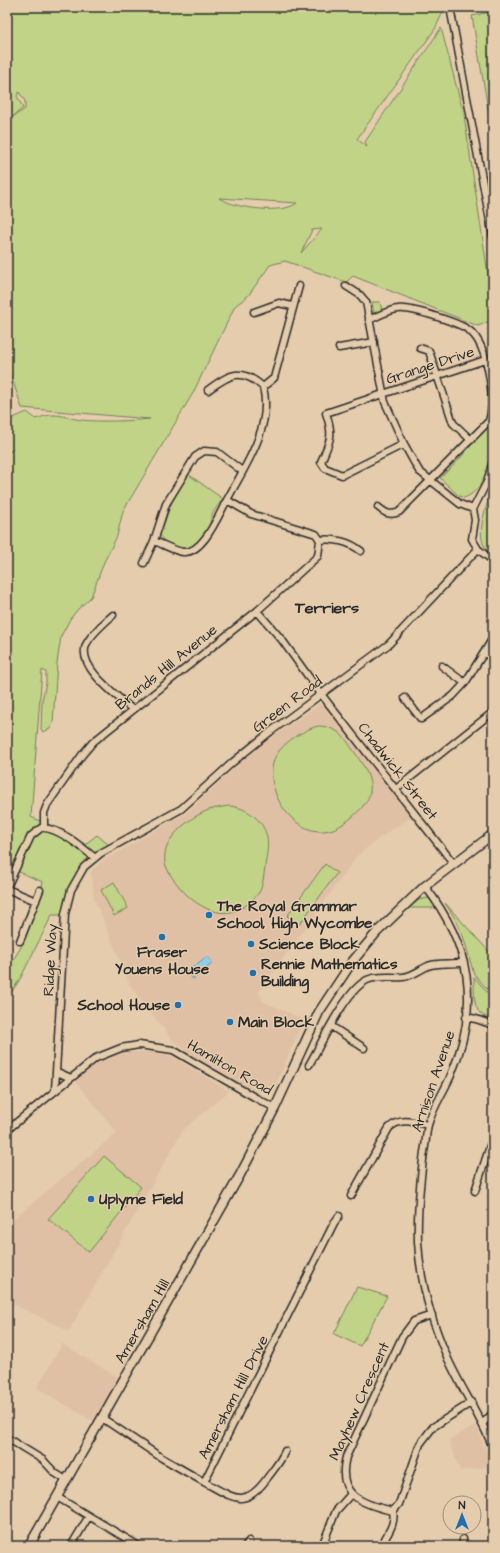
<svg xmlns="http://www.w3.org/2000/svg" width="500" height="1553" font-family="'Architects Daughter',sans-serif">
	<style>
		.built { fill: #e0c0a5 }
		.green { fill: #c1d387; stroke: #767f59; fill-rule: evenodd }
		.water { fill: #8cceed; stroke: #658d9f }
		.lines { fill: none; stroke-linecap: round; stroke-linejoin: round }
		.minor-casing { stroke: #2b2b2b; stroke-width: 9 }
		.major-casing { stroke: #2b2b2b; stroke-width: 11 }
		.minor { stroke: #e4ccad; stroke-width: 6 }
		.major { stroke: #e4ccad; stroke-width: 8 }
		.poi-dot { fill: #1f6fb2; stroke: #e4ccad; stroke-width: 1.5 }
		.labels { text-anchor: middle; stroke-width: 3; stroke-linejoin: round; paint-order: stroke }
		.street-label { font-size: 15px; fill: #2b2b2b; stroke: #e4ccad }
		.poi-label { font-size: 15px; font-weight: bold; fill: #2b2b2b; stroke: #e4ccad; text-anchor: start }
		.neighbourhood-label { font-size: 16px; font-weight: bold; fill: #2b2b2b; stroke: #e4ccad }
	</style>
	<rect width="100%" height="100%" fill="#e4ccad"/>
	<filter id="ink" filterUnits="userSpaceOnUse"><feTurbulence type="fractalNoise" baseFrequency=".025" numOctaves="2"/><feDisplacementMap in="SourceGraphic" scale="8" xChannelSelector="R" yChannelSelector="G"/><feConvolveMatrix kernelMatrix="1 2 1 2 8 2 1 2 1" color-interpolation-filters="sRGB"/></filter>
	<g filter="url(#ink)">
		<path class="built" d="M 320,704 L 324,705 L 411,817 L 382,836 L 357,856 L 259,992 L 263,1001 L 304,1020 L 275,1086 L 269,1090 L 257,1092 L 185,1050 L 172,1039 L 142,1002 L 131,987 L 94,898 L 91,871 L 101,862 L 186,813 L 256,748 Z
			M 130,1052 L 151,1052 L 171,1056 L 229,1091 L 183,1130 L 69,1331 L 7,1301 L 7,1224 L 117,1133 L 75,1081 L 96,1064 L 116,1055 Z
			M 62,1344 L 119,1378 L 94,1422 L 37,1388 Z
			M 476,1425 L 492,1466 L 460,1471 L 449,1440 Z"/>
		<path class="green" d="M 7,7 L 443,7 L 443,12 L 435,29 L 357,139 L 367,147 L 365,142 L 441,28 L 464,115 L 493,307 L 493,320 L 478,326 L 353,276 L 346,282 L 285,261 L 270,265 L 248,296 L 235,306 L 193,393 L 123,511 L 117,536 L 104,562 L 91,597 L 78,609 L 70,619 L 61,636 L 57,663 L 53,723 L 50,729 L 43,732 L 41,729 L 42,701 L 46,683 L 46,672 L 42,670 L 31,817 L 49,825 L 49,833 L 84,845 L 97,835 L 110,846 L 80,867 L 69,888 L 62,915 L 52,915 L 20,979 L 7,999 L 7,970 L 21,947 L 33,919 L 43,882 L 12,869 L 7,880 L 7,455 L 13,449 L 7,454 L 7,401 L 13,418 L 27,412 L 36,419 C 56,411 62,417 81,420 C 98,422 133,421 150,419 L 22,408 L 7,364 ZM 19,92 L 25,101 L 25,109 L 11,118 L 23,108 L 17,96 ZM 219,198 L 297,203 C 282,215 234,208 219,198 ZM 322,229 L 301,253 L 312,230 Z
			M 493,11 L 493,138 L 472,16 Z
			M 493,173 L 493,213 L 486,175 Z
			M 372,302 L 380,302 L 382,310 L 374,314 Z
			M 493,421 C 493,445 490,489 464,498 L 459,496 L 440,478 L 453,466 Z
			M 188,474 L 223,499 C 219,504 212,512 211,518 C 210,525 206,536 200,543 C 191,553 163,548 160,534 L 172,502 Z
			M 493,486 L 493,555 C 470,542 487,506 493,486 Z
			M 318,726 C 325,726 332,728 338,732 C 344,736 349,744 353,750 C 364,766 379,786 364,805 C 357,814 342,827 330,830 C 296,839 265,794 273,763 C 276,751 286,743 296,736 C 303,732 310,728 318,726 Z
			M 229,806 C 246,807 263,819 267,837 C 269,846 266,857 265,867 C 264,874 263,884 260,891 C 256,897 250,902 245,906 C 223,921 199,908 183,891 C 176,883 168,874 165,863 C 161,840 189,817 209,810 C 215,808 222,807 229,806 Z
			M 325,864 L 337,873 L 299,925 L 287,916 Z
			M 114,882 L 128,908 L 114,916 L 101,890 Z
			M 428,898 L 436,906 L 433,908 L 409,908 L 419,900 Z
			M 445,903 L 493,956 L 493,996 L 474,974 L 463,936 L 456,920 Z
			M 474,977 L 493,999 L 493,1018 C 470,1017 475,993 474,977 Z
			M 104,1156 L 141,1187 L 89,1252 L 48,1219 Z
			M 357,1287 L 387,1296 L 360,1346 L 334,1334 Z"/>
		<path class="water" d="M 207,956 L 213,963 L 193,979 L 187,972 Z"/>
		<g class="lines">
			<g class="minor-casing">
				<path id="minor" d="M 450,7 L 493,237
					M 299,286 L 274,378 L 263,387 C 273,427 245,466 227,500 L 251,514 L 316,534 L 320,540 C 334,538 350,542 361,551
					M 346,286 L 360,295 L 366,302 L 385,402 L 404,444 L 419,471 L 460,504 L 473,509
					M 254,312 L 279,303 L 292,306
					M 369,320 C 378,316 388,310 398,309 C 410,307 461,323 470,331 C 488,346 496,399 489,421 L 399,512 C 390,516 385,513 378,507
					M 339,348 L 374,342
					M 420,348 L 429,351 L 453,423 L 471,440
					M 208,390 C 230,374 241,367 263,387
					M 404,444 L 342,475 L 325,468 L 321,462 C 330,440 334,437 326,413 L 485,360
					M 493,461 L 487,482 L 473,509 L 475,520 L 472,539 L 478,549 L 493,561
					M 227,500 C 218,516 203,554 183,552 C 174,551 163,544 154,541 L 166,504 L 195,457 L 204,451 L 217,452 L 242,471
					M 144,563 L 154,541
					M 257,611 L 282,640 L 321,694 L 454,864
					M 113,615 C 105,622 90,635 86,645 C 77,668 118,696 133,710
					M 484,653 L 493,658
					M 442,666 L 465,683
					M 405,698 L 421,719 L 453,696 L 465,683 L 493,638
					M 396,789 L 493,712
					M 44,827 L 44,813 L 47,805 L 82,755 L 93,742 L 257,611 L 318,556 L 320,540
					M 425,886 C 471,946 481,1004 451,1075 C 444,1092 433,1107 428,1125 C 426,1133 426,1143 424,1152 C 420,1182 417,1212 418,1242 C 420,1282 432,1323 448,1359 C 462,1390 481,1417 493,1448
					M 7,887 L 31,836 L 41,828 C 57,826 83,848 95,858
					M 7,889 L 36,901
					M 20,941 L 40,890
					M 466,1017 L 476,1019 L 493,1025
					M 331,1026 L 364,1048
					M 309,1065 C 321,1044 346,990 367,980 C 378,975 391,978 403,977 C 413,976 419,970 428,966 C 439,962 453,965 464,962
					M 57,1072 L 71,1078
					M 55,1090 L 65,914 L 71,890 L 84,867 L 101,853 L 181,809 L 233,762 L 270,732 L 389,644 L 478,549
					M 7,1130 L 96,1058 L 121,1048 L 139,1045 L 173,1050 L 256,1098 L 275,1108
					M 475,1191 L 493,1137
					M 351,1196 L 389,1128 C 400,1117 414,1122 428,1125
					M 432,1315 L 414,1321 L 402,1337 L 346,1457 C 336,1495 361,1504 393,1511 L 399,1504 L 420,1444 L 433,1427 L 472,1402
					M 102,1418 L 162,1458 L 204,1482 L 334,1223 L 339,1216
					M 483,1423 L 493,1413
					M 7,1438 L 43,1460 L 55,1473 L 66,1480
					M 204,1482 C 234,1498 245,1510 268,1477 C 274,1469 281,1461 285,1451
					M 57,1497 L 139,1546
					M 463,1539 L 463,1546
					M 71,1546 L 89,1516
					M 245,1546 L 249,1541
					M 322,1546 L 336,1511 L 351,1494
					M 381,1546 C 387,1534 396,1524 393,1511"/>
			</g>
			<g class="major-casing">
				<path id="major" d="M 29,1546 L 240,1175 L 275,1108 L 319,1012 L 352,962 L 377,932 L 425,886 L 493,834"/>
			</g>
			<use href="#minor" class="minor"/>
			<use href="#major" class="major"/>
		</g>
	</g>
	<g class="poi-dot">
		<circle cx="209" cy="915" r="4"/>
		<circle cx="162" cy="937" r="4"/>
		<circle cx="251" cy="944" r="4"/>
		<circle cx="253" cy="973" r="4"/>
		<circle cx="178" cy="1005" r="4"/>
		<circle cx="230" cy="1022" r="4"/>
		<circle cx="91" cy="1199" r="4"/>
	</g>
	<g class="labels">
		<g class="street-label">
			<text transform="translate(430 365) rotate(-18)" y="5">Grange Drive</text>
			<text transform="translate(166 667) rotate(-39)" y="5">Brands Hill Avenue</text>
			<text transform="translate(287 704) rotate(-37)" y="5">Green Road</text>
			<text transform="translate(398 771) rotate(52)" y="5">Chadwick Street</text>
			<text transform="translate(50 960) rotate(-87)" y="5">Ridge Way</text>
			<text transform="translate(230 1067) rotate(30)" y="5">Hamilton Road</text>
			<text transform="translate(433 1081) rotate(-71)" y="5">Arnison Avenue</text>
			<text transform="translate(142 1321) rotate(-60)" y="5">Amersham Hill</text>
			<text transform="translate(233 1397) rotate(-63)" y="5">Amersham Hill Drive</text>
			<text transform="translate(359 1401) rotate(-66)" y="5">Mayhew Crescent</text>
		</g>
		<g class="poi-label">
			<text x="217" y="911">The Royal Grammar<tspan x="217" dy="17">School, High Wycombe</tspan></text>
			<text x="259" y="949">Science Block</text>
			<text x="162" y="957" text-anchor="middle">Fraser<tspan x="162" dy="17">Youens House</tspan></text>
			<text x="261" y="969">Rennie Mathematics<tspan x="261" dy="17">Building</tspan></text>
			<text x="170" y="1010" text-anchor="end">School House</text>
			<text x="238" y="1027">Main Block</text>
			<text x="99" y="1204">Uplyme Field</text>
		</g>
		<g class="neighbourhood-label">
			<text x="327" y="613">Terriers</text>
		</g>
	</g>
	<rect width="500" height="1553" fill="none" stroke="#e4ccad" stroke-width="24"/>
	<rect x="12" y="12" width="476" height="1529" fill="none" stroke="#2b2b2b" stroke-width="1.5" filter="url(#ink)"/>
	<g transform="translate(462 1515)"><circle r="19" fill="#e4ccad" stroke="#9a8c79"/>
	<path d="M0-3L7 15L0 10L-7 15Z" fill="#1f6fb2"/>
	<text y="-6" font-size="11" font-weight="bold" text-anchor="middle" fill="#2b2b2b">N</text>
	</g>
</svg>
